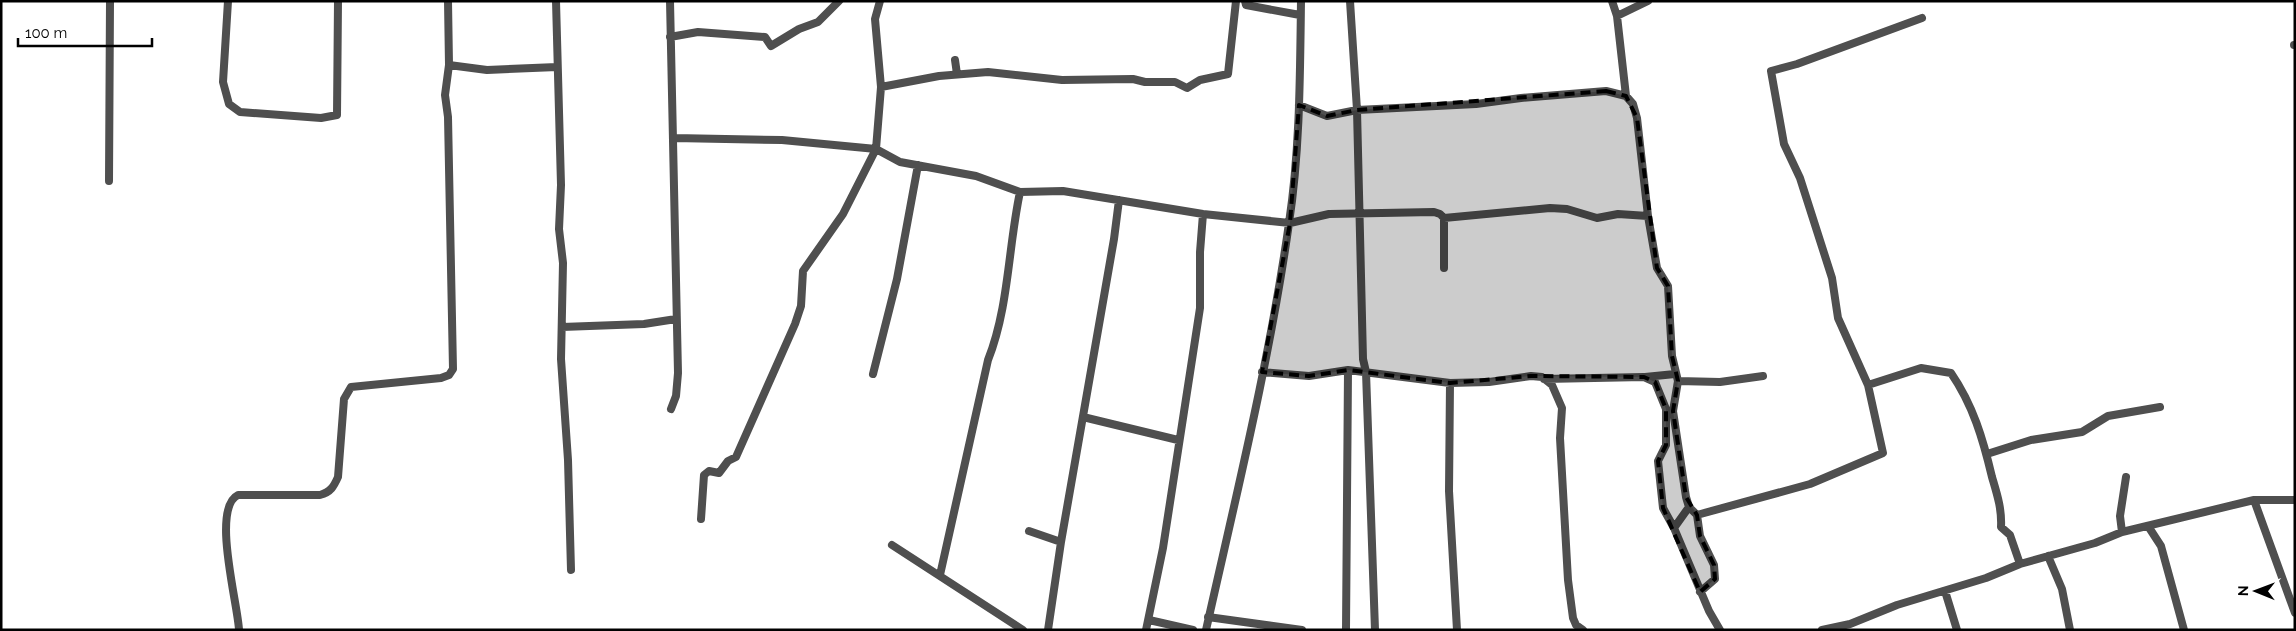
<svg xmlns="http://www.w3.org/2000/svg" width="2296" height="631" font-family="Raleway,sans-serif">
	<style>
		.lines { fill: none; stroke-linecap: round; stroke-linejoin: round }
		.street { stroke: #4f4f4f; stroke-width: 8 }
		.marked { fill: #000; fill-opacity: 0.2; stroke: #000; stroke-width: 4; stroke-dasharray: 10 6; stroke-linejoin: round }
	</style>
	<rect width="100%" height="100%" fill="#fff"/>
	<g class="lines">
		<path class="street" d="M 228,1 L 223,82 L 229,104 L 240,112 L 321,118 L 337,115 L 338,1
			M 556,1 L 561,185 L 559,229 L 563,263 L 561,359 L 568,460 L 571,570
			M 670,1 L 678,373 L 676,396 L 671,409
			M 1245,1 L 1246,5 L 1300,15
			M 1350,1 L 1357,110 L 1363,359 L 1366,372 L 1375,630
			M 1612,1 L 1617,16 L 1626,96
			M 1617,16 L 1648,1
			M 670,37 L 698,32 L 765,37 L 771,46 L 799,29 L 818,22 L 839,1
			M 2294,45 L 2295,45
			M 955,60 L 957,74
			M 449,65 L 487,70 L 557,67
			M 881,87 L 939,76 L 988,72 L 1062,80 L 1133,79 L 1145,82 L 1175,82 L 1187,88 L 1200,80 L 1228,74 L 1236,1
			M 1299,105 L 1327,116 L 1357,110 L 1476,104 L 1521,98 L 1606,91 L 1626,96 L 1633,104 L 1637,118 L 1648,216 L 1657,268 L 1668,286 L 1672,356 L 1678,381 L 1673,411 L 1686,497 L 1689,507 L 1697,515 L 1700,536 L 1714,565 L 1715,579 L 1700,592
			M 674,138 L 782,140 L 876,149 L 900,162 L 976,176 L 1020,192 L 1063,191 L 1203,214 L 1290,223 L 1329,214 L 1434,212 L 1440,214 L 1444,218 L 1444,268
			M 109,181 L 110,1
			M 1444,218 L 1550,208 L 1567,209 L 1597,218 L 1618,214 L 1648,216
			M 562,327 L 644,324 L 676,319
			M 1262,372 L 1309,376 L 1348,370 L 1450,383 L 1489,382 L 1531,376 L 1542,377 L 1552,385 L 1562,408 L 1560,438 L 1568,580 L 1573,618 L 1576,625 L 1583,630
			M 873,374 L 897,279 L 918,165
			M 1645,377 L 1675,374
			M 1544,379 L 1644,377 L 1655,382 L 1666,409 L 1666,445 L 1658,461 L 1663,508 L 1674,528 L 1709,611 L 1720,630
			M 1678,381 L 1720,382 L 1763,376
			M 1450,383 L 1449,491 L 1457,630
			M 1868,385 L 1921,368 L 1951,373 C 1973,405 1983,439 1992,477 C 1997,494 2002,509 2001,527 L 2010,535 L 2020,564
			M 1083,417 L 1178,440
			M 1987,454 L 2031,440 L 2082,432 L 2108,416 L 2160,407
			M 2254,500 L 2295,500
			M 1697,515 L 1810,484 L 1883,453 L 1868,385 L 1838,318 L 1832,278 L 1800,178 L 1784,144 L 1771,71 L 1797,64 L 1922,18
			M 701,519 L 704,475 L 709,471 L 719,473 L 728,461 L 736,457 L 795,324 L 801,306 L 803,271 L 843,214 L 876,149 L 881,87 L 875,19 L 880,1
			M 2148,526 L 2161,546 L 2184,630
			M 1674,528 L 1689,507
			M 1029,531 L 1061,542
			M 2122,532 L 2120,516 L 2126,477
			M 892,545 L 1023,630
			M 2048,556 L 2062,589 L 2070,630
			M 940,575 L 988,360 C 1009,307 1008,248 1020,192
			M 1945,591 L 1957,630
			M 1208,617 L 1302,630
			M 1149,620 L 1193,630
			M 239,630 C 238,604 211,508 238,495 L 320,495 C 331,492 334,486 338,477 L 344,399 L 351,387 L 441,378 L 449,375 L 453,369 L 448,117 L 445,95 L 449,65 L 448,1
			M 1048,630 L 1061,542 L 1114,239 L 1119,200
			M 1146,630 L 1163,548 L 1200,308 L 1200,252 L 1203,214
			M 1206,630 C 1236,496 1270,359 1289,223 C 1300,150 1300,75 1301,1
			M 1346,630 L 1348,370
			M 1822,630 L 1850,624 L 1897,605 L 1986,578 L 2020,564 L 2095,543 L 2122,532 L 2254,500 L 2295,613"/>
	</g>
	<path class="marked" d="M 1606,91 L 1626,96 L 1637,118 L 1657,268 L 1668,286 L 1672,356 L 1678,381 L 1673,411 L 1686,497 L 1697,515 L 1700,536 L 1714,565 L 1715,579 L 1700,592 L 1663,508 L 1658,461 L 1666,445 L 1666,409 L 1655,382 L 1644,377 L 1531,376 L 1450,383 L 1348,370 L 1309,376 L 1262,372 L 1290,223 L 1299,105 L 1327,116 L 1357,110 Z"/>
	<rect width="2296" height="631" fill="none" stroke="#000000" stroke-width="5"/>
	<g transform="translate(2256 591) rotate(271)" stroke="#ffffff" stroke-width="4" paint-order="stroke">
	<path d="M0-4L9 19L0 12L-9 19Z" fill="#000000"/>
	<text y="-8" font-size="14" font-weight="bold" text-anchor="middle" fill="#000000">N</text>
	</g>
	<path d="M18 38v8h134v-8" fill="none" stroke="#000000" stroke-width="2.5"/>
	<text x="25" y="38" font-size="15" fill="#000000" stroke="#ffffff" stroke-width="4" paint-order="stroke">100 m</text>
</svg>
